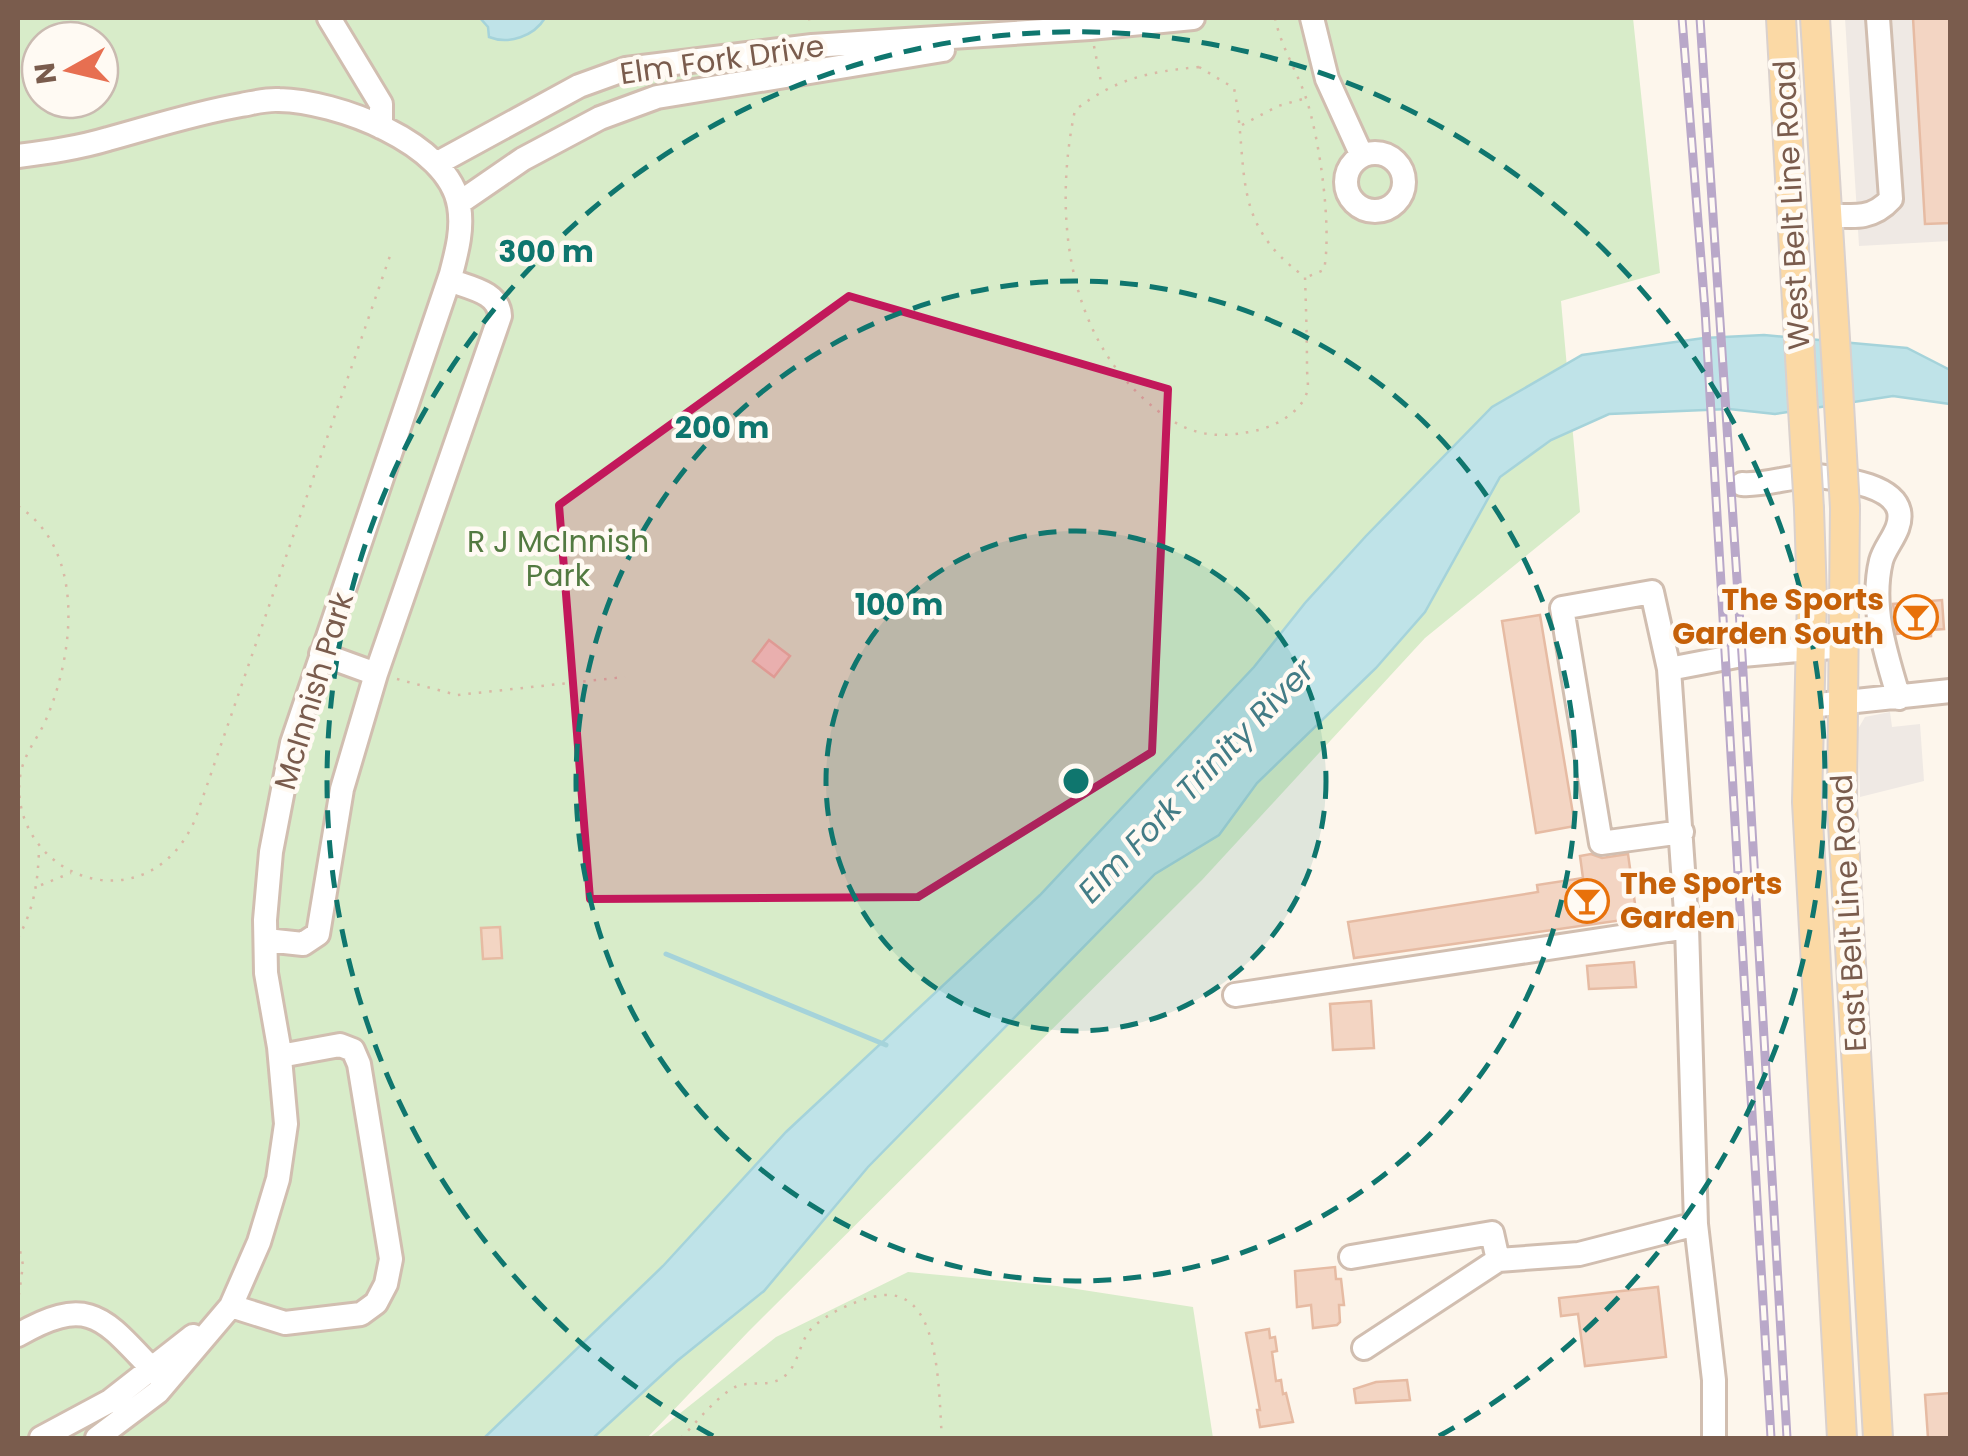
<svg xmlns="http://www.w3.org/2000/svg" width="1968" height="1456" font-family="Poppins,sans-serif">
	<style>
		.industrial { fill: #efe9e4 }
		.green { fill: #d8ecc9; fill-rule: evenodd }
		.water { fill: #bfe3e8; stroke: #a5d3da; stroke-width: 2.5 }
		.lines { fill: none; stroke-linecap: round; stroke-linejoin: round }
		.stream { stroke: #a5d3da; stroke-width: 5 }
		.building { fill: #f3d5c3; stroke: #e6bba3; stroke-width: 2.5 }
		.minor-casing { stroke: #d1beb0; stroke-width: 28 }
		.major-casing { stroke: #dad1cd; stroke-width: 32 }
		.path { stroke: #d9b8a5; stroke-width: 2.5; stroke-dasharray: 2.5 8; stroke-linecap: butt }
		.minor { stroke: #fff; stroke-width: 22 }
		.major { stroke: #fbd9a5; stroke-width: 28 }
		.rail-casing { stroke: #b9a8c9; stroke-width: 9 }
		.rail { stroke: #fffaf3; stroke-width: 5; stroke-dasharray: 15; stroke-linecap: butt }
		.major-bridge-casing { stroke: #dad1cd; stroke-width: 32; stroke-linecap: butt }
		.major-bridge { stroke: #fbd9a5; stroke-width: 28 }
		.marked { fill: #c2185b; fill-opacity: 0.2; stroke: #c2185b; stroke-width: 8; stroke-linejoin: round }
		.ring { fill: none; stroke: #0f766e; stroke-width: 5; stroke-dasharray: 18 12 }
		.labels { text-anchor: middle; stroke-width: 9; stroke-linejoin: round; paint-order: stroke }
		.street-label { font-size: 30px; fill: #7a5c4d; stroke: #fffaf3 }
		.park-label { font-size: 30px; fill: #537a41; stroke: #fffaf3 }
		.food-label { font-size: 30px; font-weight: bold; fill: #c56008; stroke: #fffaf3; text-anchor: end }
		.water-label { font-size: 32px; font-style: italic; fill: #437c86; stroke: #fffaf3 }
		.centre { fill: #0f766e; stroke: #fffaf3; stroke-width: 5 }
		.ring-label { font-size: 30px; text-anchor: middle; font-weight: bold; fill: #0f766e; stroke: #fffaf3; stroke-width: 9; stroke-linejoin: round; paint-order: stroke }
	</style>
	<rect width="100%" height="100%" fill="#fdf6ec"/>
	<path class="industrial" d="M 1845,18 L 1950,18 L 1950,241 L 1859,246 Z
		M 1890,712 L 1892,727 L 1920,724 L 1924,781 L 1860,797 L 1858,729 L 1865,717 Z"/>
	<path class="green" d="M 18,18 L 1633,18 L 1660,273 L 1561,301 L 1580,512 L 1425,638 L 1202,880 L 748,1332 L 647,1438 L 18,1438 ZM 40,40 L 100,40 L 100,100 L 40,100 Z
		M 908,1272 L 1057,1286 L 1193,1307 L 1213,1438 L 649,1438 L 776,1337 Z"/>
	<path class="water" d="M 480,18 L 545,18 C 534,36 509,45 489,37 L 488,27 Z
		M 1764,335 L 1907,348 L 1950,370 L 1950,404 L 1893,396 L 1775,414 L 1729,409 L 1609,414 L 1551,440 L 1500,477 L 1425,612 L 1376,668 L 1257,783 L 1219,835 L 1155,874 L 868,1167 L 764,1291 L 677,1361 L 593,1438 L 484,1438 L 663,1266 L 786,1132 L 1040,895 L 1254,667 L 1305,603 L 1366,536 L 1492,407 L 1582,355 L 1704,338 Z"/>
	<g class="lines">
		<path class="stream" d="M 666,954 L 886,1045"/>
	</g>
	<path class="building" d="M 1913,18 L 1950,18 L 1950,223 L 1925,224 Z
		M 1942,600 L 1944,629 L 1931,630 L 1931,636 L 1911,638 L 1910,633 L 1897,634 L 1893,604 Z
		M 1540,615 L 1575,826 L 1536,833 L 1502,621 Z
		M 769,640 L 790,656 L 774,677 L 753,661 Z
		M 1591,854 L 1602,858 L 1628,854 L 1637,918 L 1354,958 L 1348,922 L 1538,892 L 1537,885 L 1583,878 L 1580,856 Z
		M 500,927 L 502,958 L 483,959 L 481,928 Z
		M 1634,962 L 1636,987 L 1589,989 L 1587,966 Z
		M 1371,1001 L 1374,1048 L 1333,1050 L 1330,1004 Z
		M 1335,1267 L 1336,1279 L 1341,1279 L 1344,1305 L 1339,1305 L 1340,1322 L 1337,1325 L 1313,1328 L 1311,1305 L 1297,1307 L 1295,1271 Z
		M 1658,1287 L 1666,1357 L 1585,1366 L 1578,1314 L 1561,1316 L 1559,1298 Z
		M 1269,1329 L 1270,1338 L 1275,1337 L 1277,1351 L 1272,1352 L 1276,1381 L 1281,1380 L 1283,1394 L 1286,1393 L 1293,1422 L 1260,1427 L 1257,1410 L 1260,1410 L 1246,1333 Z
		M 1407,1380 L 1410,1400 L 1356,1403 L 1354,1389 L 1376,1382 Z
		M 1950,1393 L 1950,1438 L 1928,1438 L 1925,1395 Z"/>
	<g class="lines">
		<g class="minor-casing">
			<path id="minor" d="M 329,18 L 381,104 L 381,127
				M 1312,18 L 1327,79 L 1362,156
				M1346 182a29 29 0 1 1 58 0a29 29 0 1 1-58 0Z
				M 18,156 C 48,152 78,148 108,139 C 152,127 195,113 241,105 C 253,103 266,99 279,100 C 335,101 449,142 459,206 C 463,229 457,251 451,274 L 292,743 L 271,852 L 265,920 L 266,973 L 279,1047 L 286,1124 L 278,1179 L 259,1242 L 231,1306 L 158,1392 L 97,1438
				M 436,164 L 579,86 L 626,69 L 812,46 L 1090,28 L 1193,18
				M 459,203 L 523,159 L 600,118 L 657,97 L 943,50
				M 1829,215 C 1855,217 1873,219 1891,199 L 1878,18
				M 1742,484 C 1770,486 1798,472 1826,477 C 1848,480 1893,486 1899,511 C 1903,530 1885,545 1881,561 C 1870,607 1886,655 1899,698
				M 1669,669 L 1742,655 L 1844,646
				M 376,674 L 500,316 C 499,292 470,288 449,280
				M 1809,706 L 1950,691
				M 266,940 L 303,944 L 318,934 L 342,789 L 376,674 L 321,654
				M 1235,995 L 1687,927 L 1669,669 L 1652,592 L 1562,608 L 1601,843 L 1682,832
				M 1696,1224 L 1714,1380 L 1714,1438
				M 1351,1257 L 1492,1233 L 1498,1260
				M 231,1306 L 285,1323 L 361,1314 L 376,1303 L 386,1284 L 391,1259 L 359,1064 L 353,1050 L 340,1045 L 280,1056
				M 18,1335 C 94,1291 106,1323 160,1377
				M 1364,1348 L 1498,1260 L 1579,1254 L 1696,1224 L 1687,927
				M 41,1438 L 110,1401 L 193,1336"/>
		</g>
		<g class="major-casing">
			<path id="major" d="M 1781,18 L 1802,392
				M 1815,18 L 1838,387
				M 1845,508 L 1842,806 L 1878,1438
				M 1809,509 L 1812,597 L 1807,802 L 1842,1438"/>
		</g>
		<path class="path" d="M 809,18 L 810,28
			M 1275,18 C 1281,47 1297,71 1306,98 C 1320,140 1332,228 1324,270 L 1307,277
			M 1094,46 L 1102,87
			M 1199,67 L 1234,88 C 1250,169 1228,222 1305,277 C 1306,308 1307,338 1307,369 C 1307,375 1309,386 1307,392 C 1301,413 1274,427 1254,431 C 1207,441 1180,432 1144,399 C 1065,328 1054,209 1075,110 C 1117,78 1148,72 1199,67 Z
			M 1242,125 L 1278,106 L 1303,99
			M 18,506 C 87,551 74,656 45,722 C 36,741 23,755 20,777 C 11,845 81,900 144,874 C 169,863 184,844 195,820 L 392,250
			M 397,679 L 457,695 L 625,677
			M 41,885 L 71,873
			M 18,938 C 34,909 38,882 39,849
			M 18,1241 L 23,1265 L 18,1301
			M 681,1438 C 696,1423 712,1402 730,1390 C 748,1377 770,1391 787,1374 C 799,1362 800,1340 812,1328 C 828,1313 852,1302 873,1297 C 943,1278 938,1395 942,1438"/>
		<use href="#minor" class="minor"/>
		<use href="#major" class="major"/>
		<g class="rail-casing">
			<path id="rail" d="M 1682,18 L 1705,310 L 1771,1438
				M 1700,18 L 1742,655 L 1787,1438"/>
		</g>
		<use href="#rail" class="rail"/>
		<g class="major-bridge-casing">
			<path id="major-bridge" d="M 1838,387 L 1845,508
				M 1802,392 L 1809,509"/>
		</g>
		<use href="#major-bridge" class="major-bridge"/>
	</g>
	<path class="marked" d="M 849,296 L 1168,389 L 1152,752 L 918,897 L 590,899 L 559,505 Z"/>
	<circle cx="1076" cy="781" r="250" fill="#0f766e" fill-opacity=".12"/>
	<g class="ring">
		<circle cx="1076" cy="781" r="250"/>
		<circle cx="1076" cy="781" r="500"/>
		<path d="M713 1436A749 749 0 1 1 1439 1436"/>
	</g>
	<defs>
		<g id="bar-ring" transform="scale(2.25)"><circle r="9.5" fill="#fffaf3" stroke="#e8710a" stroke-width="1.5"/><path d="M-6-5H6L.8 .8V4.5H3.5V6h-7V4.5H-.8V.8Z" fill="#e8710a"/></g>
	</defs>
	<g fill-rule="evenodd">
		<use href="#bar-ring" x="1916" y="617"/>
		<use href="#bar-ring" x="1587" y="901"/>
	</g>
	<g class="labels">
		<g class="street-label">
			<text transform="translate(722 60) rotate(-8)" y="10">Elm Fork Drive</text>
			<text transform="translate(1792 205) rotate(-93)" y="10">West Belt Line Road</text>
			<text transform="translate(314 691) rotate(-73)" y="10">McInnish Park</text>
			<text transform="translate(1849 913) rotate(-93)" y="10">East Belt Line Road</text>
		</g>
		<g class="park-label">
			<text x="558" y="552">R J McInnish<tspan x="558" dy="34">Park</tspan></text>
		</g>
		<g class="food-label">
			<text x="1884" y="610">The Sports<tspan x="1884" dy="34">Garden South</tspan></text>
			<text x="1620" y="894" text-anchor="start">The Sports<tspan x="1620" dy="34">Garden</tspan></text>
		</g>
		<g class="water-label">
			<text transform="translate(1196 781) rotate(-46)" y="11">Elm Fork Trinity River</text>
		</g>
	</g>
	<circle cx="1076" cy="781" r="15" class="centre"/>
	<g class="ring-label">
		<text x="546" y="262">300 m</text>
		<text x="722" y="438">200 m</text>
		<text x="899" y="615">100 m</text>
	</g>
	<rect width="1968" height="1456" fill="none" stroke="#7a5c4d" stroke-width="40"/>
	<g transform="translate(70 70) rotate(262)"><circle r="48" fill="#fffaf3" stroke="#cabbb1" stroke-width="2.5"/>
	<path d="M0-8L18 38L0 25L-18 38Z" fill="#e76f51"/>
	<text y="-15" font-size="28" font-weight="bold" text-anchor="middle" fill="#7a5c4d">N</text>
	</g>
</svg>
